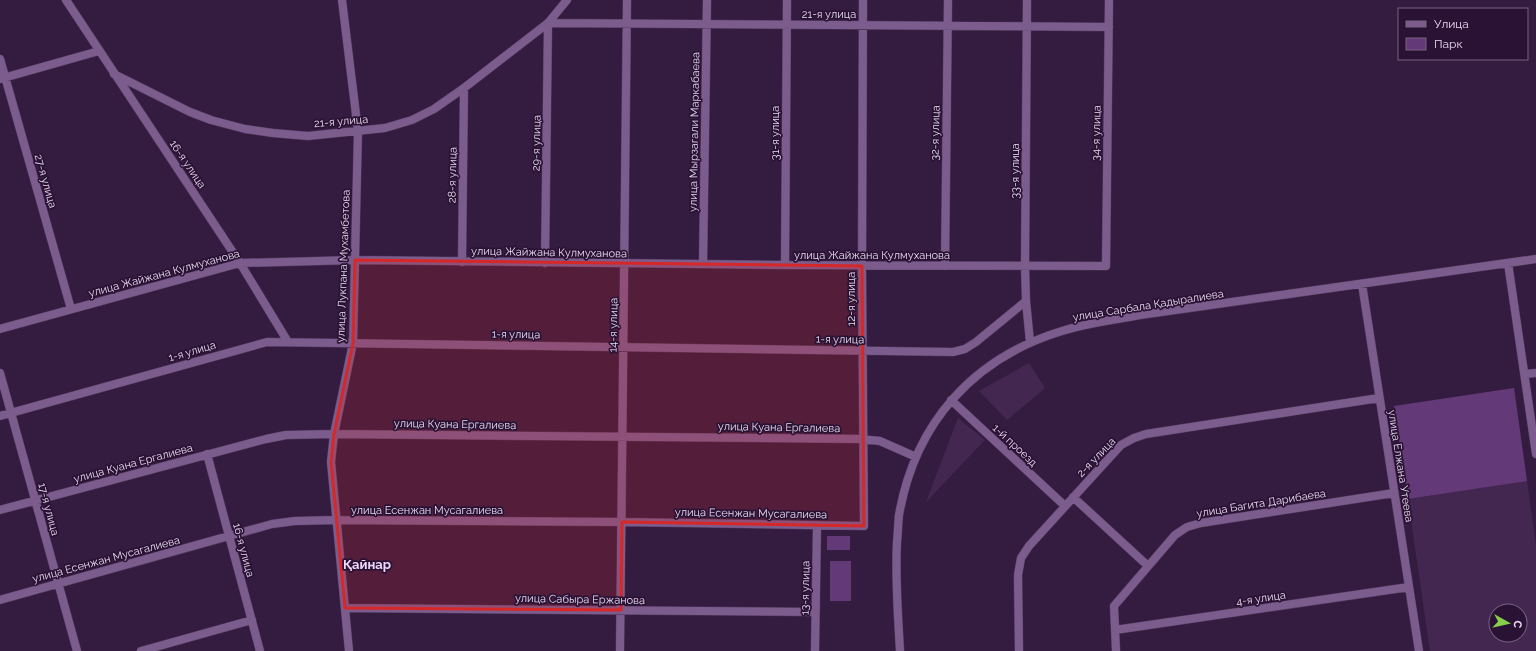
<svg xmlns="http://www.w3.org/2000/svg" width="1536" height="651" font-family="Raleway,sans-serif">
	<style>
		.built { fill: #432750; fill-rule: evenodd }
		.green { fill: #643978 }
		.lines { fill: none; stroke-linecap: round; stroke-linejoin: round }
		.minor-casing { stroke: #513a5c; stroke-width: 9 }
		.minor { stroke: #7c5b8d; stroke-width: 8 }
		.marked { fill: #d62828; fill-opacity: 0.2; stroke: #d62828; stroke-width: 3; stroke-linejoin: round }
		.labels { text-anchor: middle; stroke-width: 3.5; stroke-linejoin: round; paint-order: stroke }
		.street-label { font-size: 11px; fill: #e7d9ef; stroke: #2a1235 }
		.quarter-label { font-size: 13px; font-weight: bold; fill: #f0d8fc; stroke: #2a1235 }
	</style>
	<rect width="100%" height="100%" fill="#341c40"/>
	<path class="built" d="M 1029,363 L 1045,388 L 1007,420 L 979,391 Z
		M 958,418 L 985,440 L 926,502 Z
		M 1527,481 L 1536,545 L 1536,651 L 1430,651 L 1408,499 ZM 1496,611 L 1520,611 L 1520,635 L 1496,635 Z"/>
	<path class="green" d="M 1514,388 L 1527,481 L 1408,499 L 1394,406 Z
		M 827,536 L 850,536 L 850,550 L 827,550 Z
		M 830,561 L 851,561 L 851,601 L 830,601 Z"/>
	<g class="lines">
		<g class="minor-casing">
			<path id="minor" d="M 66,0 L 240,263 L 288,342
				M 342,0 L 358,131 L 355,260 L 353,343 L 334,434 L 331,462 L 349,651
				M 1027,0 L 1025,267 L 1026,301 L 1030,342
				M 0,59 L 71,309
				M 114,74 L 190,112 L 211,120 L 245,129 L 273,133 L 308,136 L 385,128 L 412,120 L 434,109 L 464,88 L 548,23 L 567,0
				M 0,79 L 99,51
				M 462,262 L 464,88
				M 545,263 L 548,23 L 1109,27
				M 1508,263 L 1536,454
				M 703,264 L 707,0
				M 785,265 L 787,0
				M 945,266 L 948,0
				M 1362,284 L 1419,651
				M 0,329 L 240,263 L 355,260 L 785,265 L 1106,266 L 1109,0
				M 0,373 L 77,651
				M 1525,374 L 1536,373
				M 951,400 L 1065,506
				M 0,416 L 267,342 L 953,352 L 965,349 L 976,342 L 1026,301
				M 207,454 L 260,651
				M 1073,497 L 1148,566
				M 0,510 L 266,439 L 286,435 L 334,434 L 863,439 L 880,441 L 916,457
				M 0,600 L 272,524 L 295,521 L 336,520 L 622,522 L 864,526 L 862,266 L 863,0
				M 345,608 L 815,612
				M 1115,630 L 1409,587
				M 141,651 L 252,620
				M 620,651 L 627,0
				M 815,651 L 817,526
				M 900,651 C 898,615 895,578 897,542 C 898,533 898,524 899,515 C 915,423 973,358 1062,331 C 1087,323 1114,320 1140,315 L 1536,259
				M 1019,651 L 1018,575 L 1021,558 L 1029,546 L 1121,445 L 1134,438 L 1146,434 L 1379,398
				M 1116,651 L 1114,606 L 1175,535 L 1187,527 L 1201,523 L 1394,493"/>
		</g>
		<use href="#minor" class="minor"/>
	</g>
	<path class="marked" d="M 355,260 L 862,266 L 864,526 L 622,522 L 621,610 L 345,608 L 331,462 L 334,434 L 353,343 Z"/>
	<g class="labels">
		<g class="street-label">
			<text x="829" y="18">21-я улица</text>
			<text transform="translate(341 121) rotate(-5)" y="4">21-я улица</text>
			<text transform="translate(694 132) rotate(-89)" y="4">улица Мырзагали Маркабаева</text>
			<text transform="translate(775 133) rotate(-90)" y="4">31-я улица</text>
			<text transform="translate(935 133) rotate(-89)" y="4">32-я улица</text>
			<text transform="translate(1096 133) rotate(-89)" y="4">34-я улица</text>
			<text transform="translate(536 143) rotate(-89)" y="4">29-я улица</text>
			<text transform="translate(188 164) rotate(56)" y="4">16-я улица</text>
			<text transform="translate(1015 171) rotate(-90)" y="4">33-я улица</text>
			<text transform="translate(452 175) rotate(-89)" y="4">28-я улица</text>
			<text transform="translate(46 181) rotate(74)" y="4">27-я улица</text>
			<text transform="translate(549 252) rotate(1)" y="4">улица Жайжана Кулмуханова</text>
			<text x="872" y="259">улица Жайжана Кулмуханова</text>
			<text transform="translate(343 266) rotate(-88)" y="4">улица Лукпана Мухамбетова</text>
			<text transform="translate(164 273) rotate(-15)" y="4">улица Жайжана Кулмуханова</text>
			<text transform="translate(851 299) rotate(-90)" y="4">12-я улица</text>
			<text transform="translate(1148 305) rotate(-9)" y="4">улица Сарбала Қадыралиева</text>
			<text transform="translate(613 325) rotate(-89)" y="4">14-я улица</text>
			<text transform="translate(516 334) rotate(1)" y="4">1-я улица</text>
			<text transform="translate(840 339) rotate(1)" y="4">1-я улица</text>
			<text transform="translate(192 351) rotate(-16)" y="4">1-я улица</text>
			<text transform="translate(455 424) rotate(1)" y="4">улица Куана Ергалиева</text>
			<text transform="translate(779 427) rotate(1)" y="4">улица Куана Ергалиева</text>
			<text transform="translate(1015 445) rotate(43)" y="4">1-й проезд</text>
			<text transform="translate(1096 457) rotate(-46)" y="4">2-я улица</text>
			<text transform="translate(133 463) rotate(-15)" y="4">улица Куана Ергалиева</text>
			<text transform="translate(1401 466) rotate(81)" y="4">улица Елжана Утеева</text>
			<text transform="translate(1261 503) rotate(-9)" y="4">улица Багита Дарибаева</text>
			<text transform="translate(49 509) rotate(75)" y="4">17-я улица</text>
			<text x="427" y="514">улица Есенжан Мусагалиева</text>
			<text transform="translate(751 513) rotate(1)" y="4">улица Есенжан Мусагалиева</text>
			<text transform="translate(244 550) rotate(75)" y="4">16-я улица</text>
			<text transform="translate(106 559) rotate(-15)" y="4">улица Есенжан Мусагалиева</text>
			<text transform="translate(805 588) rotate(-89)" y="4">13-я улица</text>
			<text transform="translate(1261 598) rotate(-8)" y="4">4-я улица</text>
			<text transform="translate(580 599) rotate(1)" y="4">улица Сабыра Ержанова</text>
		</g>
		<g class="quarter-label">
			<text x="367" y="569">Қайнар</text>
		</g>
	</g>
	<rect x="1398" y="8" width="130" height="52" fill="#2a1235" stroke="#76627f"/>
	<rect x="1406" y="21" width="20" height="6" fill="#7c5b8d" stroke="#76627f"/>
	<text x="1434" y="28" font-size="12" fill="#e7d9ef">Улица</text>
	<rect x="1406" y="38" width="20" height="12" fill="#643978" stroke="#76627f"/>
	<text x="1434" y="48" font-size="12" fill="#e7d9ef">Парк</text>
	<g transform="translate(1508 623) rotate(98)"><circle r="19" fill="#2a1235" stroke="#76627f"/>
	<path d="M0-3L7 15L0 10L-7 15Z" fill="#85cf4c"/>
	<text y="-6" font-size="11" font-weight="bold" text-anchor="middle" fill="#e7d9ef">С</text>
	</g>
</svg>
